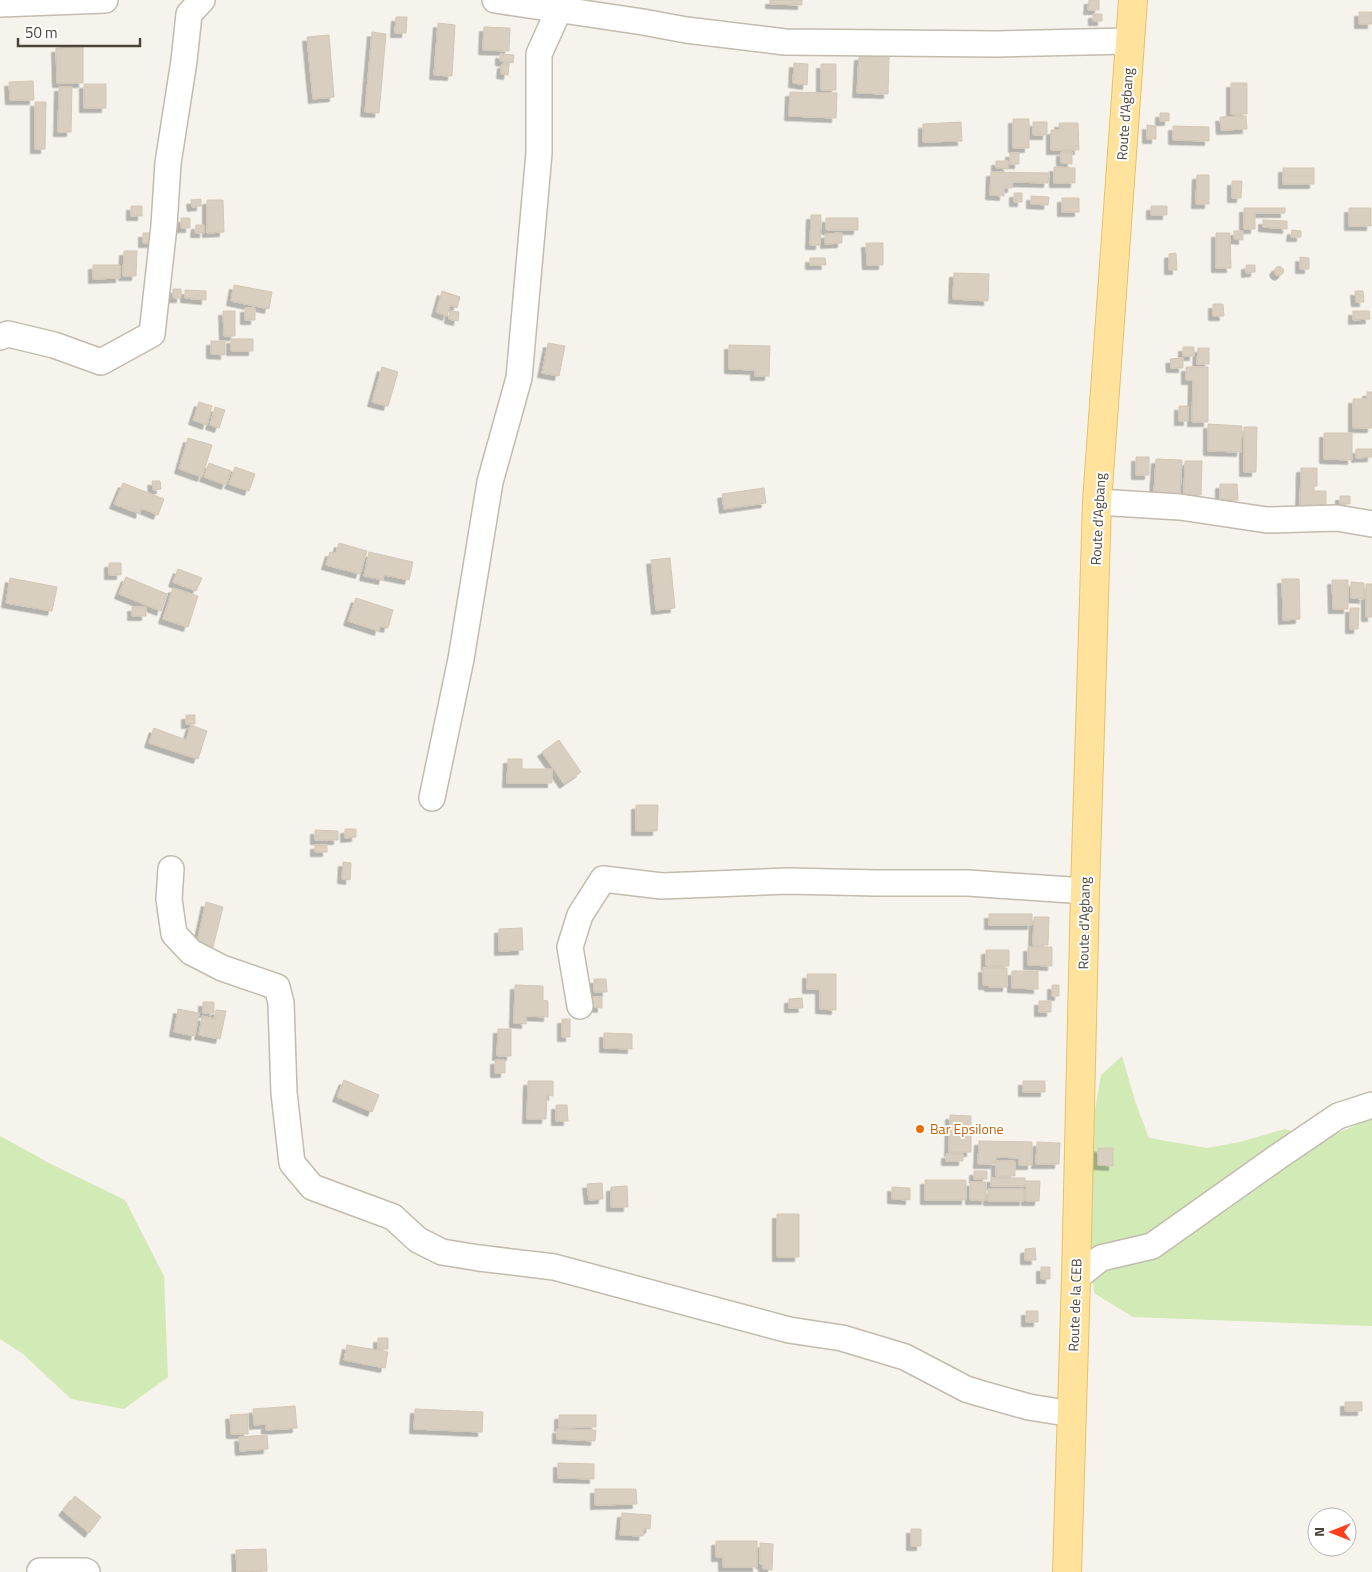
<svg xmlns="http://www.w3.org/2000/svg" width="1372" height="1572" font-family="'Titillium Web',sans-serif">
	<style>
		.green { fill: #d2eab5 }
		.building { fill: #d8cfc1; stroke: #d3c7b4; filter: url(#shadow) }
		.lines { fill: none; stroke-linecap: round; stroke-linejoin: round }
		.minor-casing { stroke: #c2bbae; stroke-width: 28 }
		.major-casing { stroke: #e6c16a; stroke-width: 30 }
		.minor { stroke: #fff; stroke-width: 25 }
		.major { stroke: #ffe39c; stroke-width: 28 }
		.food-dot { fill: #e8710a; stroke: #fff; stroke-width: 2 }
		.labels { text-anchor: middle; stroke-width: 4; stroke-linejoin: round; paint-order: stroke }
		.street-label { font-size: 14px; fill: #4b4439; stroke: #fff }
		.food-label { font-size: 14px; fill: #c56008; stroke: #fff; text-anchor: start }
	</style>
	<defs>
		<filter id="shadow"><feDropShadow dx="-4.5" dy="4.5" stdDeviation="0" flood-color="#0004"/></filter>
	</defs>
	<rect width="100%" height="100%" fill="#f6f3ec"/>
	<path class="green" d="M 1122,1056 L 1136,1104 L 1149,1138 L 1207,1148 L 1240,1142 L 1285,1129 L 1322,1140 L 1372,1118 L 1372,1326 L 1133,1317 L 1094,1293 L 1088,1225 L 1088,1150 L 1101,1075 Z
		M 0,1136 L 51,1164 L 125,1200 L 164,1276 L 168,1377 L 124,1409 L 71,1399 L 23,1354 L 0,1339 Z"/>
	<path class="building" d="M 770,0 L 802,0 L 802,5 L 770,4 Z
		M 1089,0 L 1099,0 L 1099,10 L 1088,10 Z
		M 1359,12 L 1372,12 L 1372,24 L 1359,24 Z
		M 1093,14 L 1102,14 L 1102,21 L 1093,21 Z
		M 396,17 L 407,17 L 406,33 L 395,33 Z
		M 438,23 L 455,25 L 452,76 L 434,75 Z
		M 484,27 L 510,28 L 509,51 L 483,50 Z
		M 372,32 L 386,34 L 379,113 L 365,112 Z
		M 329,35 L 334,97 L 313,99 L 307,37 Z
		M 83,47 L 83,83 L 57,83 L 56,48 Z
		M 500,54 L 514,55 L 513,63 L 500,61 Z
		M 859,56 L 889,57 L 888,94 L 857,93 Z
		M 794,63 L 808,64 L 807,85 L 793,83 Z
		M 502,64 L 509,64 L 508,75 L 501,74 Z
		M 821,64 L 836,64 L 836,90 L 821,90 Z
		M 33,81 L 34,100 L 10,100 L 9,82 Z
		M 1231,83 L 1247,83 L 1247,114 L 1231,114 Z
		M 84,84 L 106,84 L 106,108 L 84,108 Z
		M 59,87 L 72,87 L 71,132 L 58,132 Z
		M 790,92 L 837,93 L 836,118 L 789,116 Z
		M 35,102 L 46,102 L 45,149 L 35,149 Z
		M 1160,113 L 1169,113 L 1169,121 L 1160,121 Z
		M 1246,116 L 1247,129 L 1221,130 L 1220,117 Z
		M 1013,119 L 1029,119 L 1029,148 L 1013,148 Z
		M 961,122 L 962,141 L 923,142 L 923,124 Z
		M 1033,122 L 1047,122 L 1047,135 L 1033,135 Z
		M 1059,123 L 1078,123 L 1079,150 L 1051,150 L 1051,130 L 1060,130 Z
		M 1147,125 L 1156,126 L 1156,139 L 1147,139 Z
		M 1173,126 L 1209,127 L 1209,141 L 1173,140 Z
		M 1061,152 L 1072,152 L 1072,164 L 1061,163 Z
		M 1010,153 L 1019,153 L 1019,164 L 1010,164 Z
		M 996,161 L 1008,161 L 1008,169 L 996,168 Z
		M 1054,167 L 1075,168 L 1075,183 L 1054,183 Z
		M 1283,168 L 1314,168 L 1314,184 L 1283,184 Z
		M 991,172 L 1049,173 L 1048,183 L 1012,182 L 1012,188 L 1004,188 L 1004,196 L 990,195 Z
		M 1197,175 L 1209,175 L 1209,204 L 1196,204 Z
		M 1232,181 L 1242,181 L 1241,198 L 1232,198 Z
		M 1014,193 L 1022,193 L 1022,202 L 1014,202 Z
		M 1031,196 L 1049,197 L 1048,205 L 1031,204 Z
		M 1062,198 L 1079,198 L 1079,212 L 1062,212 Z
		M 201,199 L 201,206 L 192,207 L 191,200 Z
		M 207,200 L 223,200 L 224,232 L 207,233 Z
		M 131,206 L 142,206 L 142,216 L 131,216 Z
		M 1151,206 L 1167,206 L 1167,215 L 1151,215 Z
		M 1244,208 L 1285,208 L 1285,213 L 1255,213 L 1255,229 L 1244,229 Z
		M 1349,208 L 1371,208 L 1371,226 L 1349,226 Z
		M 811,215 L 821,215 L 820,245 L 810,245 Z
		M 181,218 L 190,218 L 190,228 L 181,228 Z
		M 826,218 L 858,218 L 858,230 L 826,230 Z
		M 1263,220 L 1287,221 L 1287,229 L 1263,227 Z
		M 196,225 L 204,225 L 204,233 L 195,233 Z
		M 1292,230 L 1301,231 L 1301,237 L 1291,237 Z
		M 1234,231 L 1243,231 L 1243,240 L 1234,239 Z
		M 143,233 L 157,233 L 158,243 L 143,243 Z
		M 842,233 L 842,243 L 825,244 L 825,234 Z
		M 1216,233 L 1230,233 L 1231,268 L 1216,268 Z
		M 866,243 L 883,243 L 883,265 L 867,265 Z
		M 124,251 L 137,251 L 136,276 L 123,276 Z
		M 1176,253 L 1177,270 L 1169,270 L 1169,254 Z
		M 1300,257 L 1309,258 L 1309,269 L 1300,269 Z
		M 810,258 L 825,258 L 826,265 L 810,265 Z
		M 93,265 L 120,265 L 120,278 L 93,279 Z
		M 1246,265 L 1255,265 L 1255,272 L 1246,273 Z
		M1274.5 271a4.5 4.5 0 1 1 9 0a4.5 4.5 0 1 1-9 0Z
		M 954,273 L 989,274 L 988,301 L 953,299 Z
		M 234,285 L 272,292 L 269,309 L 231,301 Z
		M 173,289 L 181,289 L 181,298 L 173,298 Z
		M 185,290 L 206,291 L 206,300 L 185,298 Z
		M 442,291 L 460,297 L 457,308 L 450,305 L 447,316 L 436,312 Z
		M 1355,291 L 1363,291 L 1364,302 L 1356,302 Z
		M 1213,304 L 1223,304 L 1224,316 L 1213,316 Z
		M 245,308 L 255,308 L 255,320 L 245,320 Z
		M 223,311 L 235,311 L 235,336 L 224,336 Z
		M 450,311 L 459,312 L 458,321 L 449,319 Z
		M 1353,311 L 1369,311 L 1370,319 L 1353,320 Z
		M 231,339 L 253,339 L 253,351 L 231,351 Z
		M 211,341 L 225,341 L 225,355 L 211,354 Z
		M 548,343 L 565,346 L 559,376 L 542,373 Z
		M 729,345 L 770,346 L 769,376 L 755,376 L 755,370 L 729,369 Z
		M 1183,347 L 1194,347 L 1194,356 L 1183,356 Z
		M 1198,348 L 1209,348 L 1209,364 L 1197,364 Z
		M 1183,358 L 1183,368 L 1171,368 L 1170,359 Z
		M 382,367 L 398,372 L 388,406 L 372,402 Z
		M 1186,367 L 1208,367 L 1208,422 L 1192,422 L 1193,380 L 1186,380 Z
		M 1367,392 L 1372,392 L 1372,428 L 1353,428 L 1353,399 L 1367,399 Z
		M 199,402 L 212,406 L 207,425 L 193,420 Z
		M 1179,406 L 1188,406 L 1188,421 L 1179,421 Z
		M 215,407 L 225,410 L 219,428 L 210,425 Z
		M 1208,424 L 1242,426 L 1241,452 L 1208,451 Z
		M 1244,427 L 1257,427 L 1256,472 L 1244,472 Z
		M 1324,433 L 1352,433 L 1352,460 L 1324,459 Z
		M 188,438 L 212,445 L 202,477 L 179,469 Z
		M 1356,449 L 1372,449 L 1372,457 L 1356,458 Z
		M 1136,457 L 1149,457 L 1149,475 L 1136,475 Z
		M 1156,459 L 1182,460 L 1180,494 L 1154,493 Z
		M 1185,461 L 1202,461 L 1201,495 L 1184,495 Z
		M 209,463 L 231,471 L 226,485 L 204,477 Z
		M 235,467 L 255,474 L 249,491 L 229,484 Z
		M 1301,468 L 1317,468 L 1317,486 L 1314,486 L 1314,491 L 1326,491 L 1326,506 L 1300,506 Z
		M 152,481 L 160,481 L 161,489 L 153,490 Z
		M 123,483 L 164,499 L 158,515 L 141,508 L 140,514 L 114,504 Z
		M 1220,484 L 1237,484 L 1238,500 L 1220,500 Z
		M 764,488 L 766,503 L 724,509 L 722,494 Z
		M 1340,496 L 1350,496 L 1350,504 L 1340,504 Z
		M 339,543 L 367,551 L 360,574 L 326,565 L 330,552 L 336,553 Z
		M 369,552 L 413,562 L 409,580 L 384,575 L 383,580 L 364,576 Z
		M 670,558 L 675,608 L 656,610 L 651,560 Z
		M 109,563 L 121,563 L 121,575 L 109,575 Z
		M 178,569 L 202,578 L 196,591 L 173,582 Z
		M 126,577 L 167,594 L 161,611 L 119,594 Z
		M 10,578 L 57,587 L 52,611 L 6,603 Z
		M 1282,579 L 1299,579 L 1300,619 L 1283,620 Z
		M 1332,580 L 1348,580 L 1348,609 L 1333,609 Z
		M 1351,582 L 1364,583 L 1364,599 L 1351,598 Z
		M 1366,584 L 1372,584 L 1372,617 L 1366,617 Z
		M 173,588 L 198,596 L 188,627 L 163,619 Z
		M 356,598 L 393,610 L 388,628 L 380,626 L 379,631 L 348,621 Z
		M 132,607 L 146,607 L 146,616 L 132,616 Z
		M 1350,608 L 1359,608 L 1358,629 L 1350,629 Z
		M 186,715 L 195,715 L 195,724 L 186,724 Z
		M 191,725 L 207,731 L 198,759 L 149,743 L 154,728 L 186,740 Z
		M 559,740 L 581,772 L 564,784 L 542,752 Z
		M 508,759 L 522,759 L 522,769 L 552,769 L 552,783 L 507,783 Z
		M 636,805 L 658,805 L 657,831 L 636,831 Z
		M 345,829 L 356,829 L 356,837 L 345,838 Z
		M 315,830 L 338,831 L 338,840 L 315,840 Z
		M 315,845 L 327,845 L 327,852 L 315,852 Z
		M 343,862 L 351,863 L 350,880 L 342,879 Z
		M 206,902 L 223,907 L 212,951 L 196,947 Z
		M 989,914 L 1032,914 L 1032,925 L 989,925 Z
		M 1034,917 L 1049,917 L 1048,945 L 1033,945 Z
		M 522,928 L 523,950 L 499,951 L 499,929 Z
		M 1028,947 L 1052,947 L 1052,966 L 1028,965 Z
		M 986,950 L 1009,950 L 1009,966 L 986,966 Z
		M 983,968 L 1007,968 L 1007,987 L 989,987 L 989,985 L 983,985 Z
		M 1012,971 L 1038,971 L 1038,989 L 1012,988 Z
		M 807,974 L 836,974 L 836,1010 L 820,1009 L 820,989 L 807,989 Z
		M 594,979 L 606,979 L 607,992 L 594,992 Z
		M 515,985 L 543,986 L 543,1000 L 548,1001 L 548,1017 L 526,1016 L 526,1024 L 514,1023 Z
		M 1052,985 L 1059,985 L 1059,996 L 1052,996 Z
		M 592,997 L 602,997 L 602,1008 L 592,1007 Z
		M 802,998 L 803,1008 L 789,1008 L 789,999 Z
		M 1039,1001 L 1051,1001 L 1051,1012 L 1039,1012 Z
		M 203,1002 L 214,1002 L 214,1013 L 203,1013 Z
		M 178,1009 L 199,1013 L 195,1036 L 174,1032 Z
		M 216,1010 L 226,1011 L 220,1039 L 199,1035 L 202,1016 L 214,1019 Z
		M 562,1019 L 570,1019 L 570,1037 L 562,1037 Z
		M 498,1029 L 511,1029 L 511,1056 L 497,1056 Z
		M 604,1033 L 632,1034 L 632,1049 L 604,1048 Z
		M 495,1060 L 505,1060 L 505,1073 L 495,1073 Z
		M 344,1080 L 379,1095 L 372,1112 L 337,1097 Z
		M 528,1081 L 553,1081 L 553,1096 L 547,1095 L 546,1119 L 527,1119 Z
		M 1023,1081 L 1045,1081 L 1045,1092 L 1023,1092 Z
		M 556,1105 L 567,1105 L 568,1121 L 556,1121 Z
		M 950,1115 L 971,1116 L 971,1152 L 949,1152 Z
		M 979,1141 L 1032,1142 L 1032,1165 L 1019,1165 L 1019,1158 L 996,1157 L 995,1164 L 978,1164 Z
		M 1037,1142 L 1060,1143 L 1059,1164 L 1036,1164 Z
		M 1098,1148 L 1113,1148 L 1113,1166 L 1098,1165 Z
		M 946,1154 L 963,1154 L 963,1161 L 946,1161 Z
		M 996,1161 L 1015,1161 L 1015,1176 L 996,1176 Z
		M 974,1171 L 987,1171 L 987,1179 L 974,1179 Z
		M 991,1178 L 1025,1178 L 1025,1186 L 991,1186 Z
		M 925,1180 L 966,1180 L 966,1200 L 925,1200 Z
		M 1026,1181 L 1040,1181 L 1039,1201 L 1026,1201 Z
		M 970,1182 L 986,1182 L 986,1200 L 970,1200 Z
		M 602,1183 L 603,1199 L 589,1200 L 587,1184 Z
		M 627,1186 L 628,1207 L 611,1207 L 611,1187 Z
		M 892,1187 L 910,1188 L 910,1200 L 892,1199 Z
		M 988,1189 L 1024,1189 L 1024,1201 L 988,1201 Z
		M 777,1214 L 799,1214 L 799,1257 L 777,1257 Z
		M 1035,1248 L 1036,1260 L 1025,1260 L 1025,1249 Z
		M 1041,1267 L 1050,1267 L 1050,1279 L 1041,1279 Z
		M 1026,1311 L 1038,1311 L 1038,1322 L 1026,1322 Z
		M 378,1338 L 388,1338 L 388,1349 L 378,1349 Z
		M 347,1345 L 388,1352 L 385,1368 L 344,1360 Z
		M 1345,1402 L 1362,1402 L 1362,1411 L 1345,1411 Z
		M 295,1406 L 297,1428 L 266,1430 L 266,1424 L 254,1425 L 253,1409 Z
		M 415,1409 L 483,1412 L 482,1432 L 414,1429 Z
		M 248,1414 L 248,1434 L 231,1434 L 230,1415 Z
		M 559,1415 L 596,1415 L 596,1427 L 559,1427 Z
		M 557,1429 L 596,1430 L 595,1441 L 557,1439 Z
		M 267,1435 L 268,1449 L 240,1451 L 239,1437 Z
		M 558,1463 L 594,1464 L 594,1479 L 558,1478 Z
		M 595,1489 L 636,1489 L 637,1504 L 595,1505 Z
		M 75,1496 L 101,1517 L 89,1533 L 63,1511 Z
		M 622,1513 L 651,1515 L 650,1529 L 644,1528 L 643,1536 L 620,1535 Z
		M 911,1529 L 921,1529 L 921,1546 L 911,1546 Z
		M 716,1541 L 757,1541 L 757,1567 L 723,1567 L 723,1557 L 716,1557 Z
		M 760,1543 L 773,1544 L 772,1570 L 763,1569 L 763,1564 L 760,1564 Z
		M 266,1549 L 267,1571 L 237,1572 L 236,1550 Z"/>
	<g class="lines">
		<g class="minor-casing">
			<path id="minor" d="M 495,0 L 643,22 L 686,30 L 785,42 L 996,44 L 1130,41
				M 0,4 L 105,0
				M 0,337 L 8,334 L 54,345 L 101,362 L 152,334 L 164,226 L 168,163 L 184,61 L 189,14 L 202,0
				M 1097,502 L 1180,507 L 1267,520 L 1337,518 L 1372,524
				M 432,798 L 461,659 L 490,482 L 519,378 L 539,153 L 539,54 L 557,14 L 561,10
				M 171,869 L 169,899 L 174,934 L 191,952 L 222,968 L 277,987 L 281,1003 L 284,1093 L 292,1163 L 312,1187 L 393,1217 L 418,1240 L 442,1252 L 479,1258 L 554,1267 L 789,1330 L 842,1338 L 905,1357 L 966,1389 L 979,1393 L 1029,1407 L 1072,1414
				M 580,1006 L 570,947 L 580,915 L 603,879 L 662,886 L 788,881 L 877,883 L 968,883 L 1085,891
				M 1076,1278 L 1101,1258 L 1152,1246 L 1279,1156 L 1338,1116 L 1372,1105
				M 40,1571 L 85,1571 L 87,1572"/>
		</g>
		<g class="major-casing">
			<path id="major" d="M 1067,1572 L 1076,1278 L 1085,891 L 1097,502 L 1133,0"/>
		</g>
		<use href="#minor" class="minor"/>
		<use href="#major" class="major"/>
	</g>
	<circle class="food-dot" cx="920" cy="1129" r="5"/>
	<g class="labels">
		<g class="street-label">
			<text transform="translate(1125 114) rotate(-86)" y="5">Route d'Agbang</text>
			<text transform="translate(1098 519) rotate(-87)" y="5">Route d'Agbang</text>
			<text transform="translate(1084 923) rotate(-89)" y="5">Route d'Agbang</text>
			<text transform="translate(1075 1305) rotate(-88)" y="5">Route de la CEB</text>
		</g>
		<g class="food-label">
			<text x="930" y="1134">Bar Epsilone</text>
		</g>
	</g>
	<g transform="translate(1332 1532) rotate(270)"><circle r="24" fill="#ffffff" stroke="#b7b4b0"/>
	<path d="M0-4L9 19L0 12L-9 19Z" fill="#fc3f1d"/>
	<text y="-8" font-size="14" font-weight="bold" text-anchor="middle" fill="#4b4439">N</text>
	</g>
	<path d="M18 38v8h122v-8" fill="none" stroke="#4b4439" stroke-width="2.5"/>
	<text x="25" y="38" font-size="15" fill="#4b4439" stroke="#ffffff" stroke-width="4" paint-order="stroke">50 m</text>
</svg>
